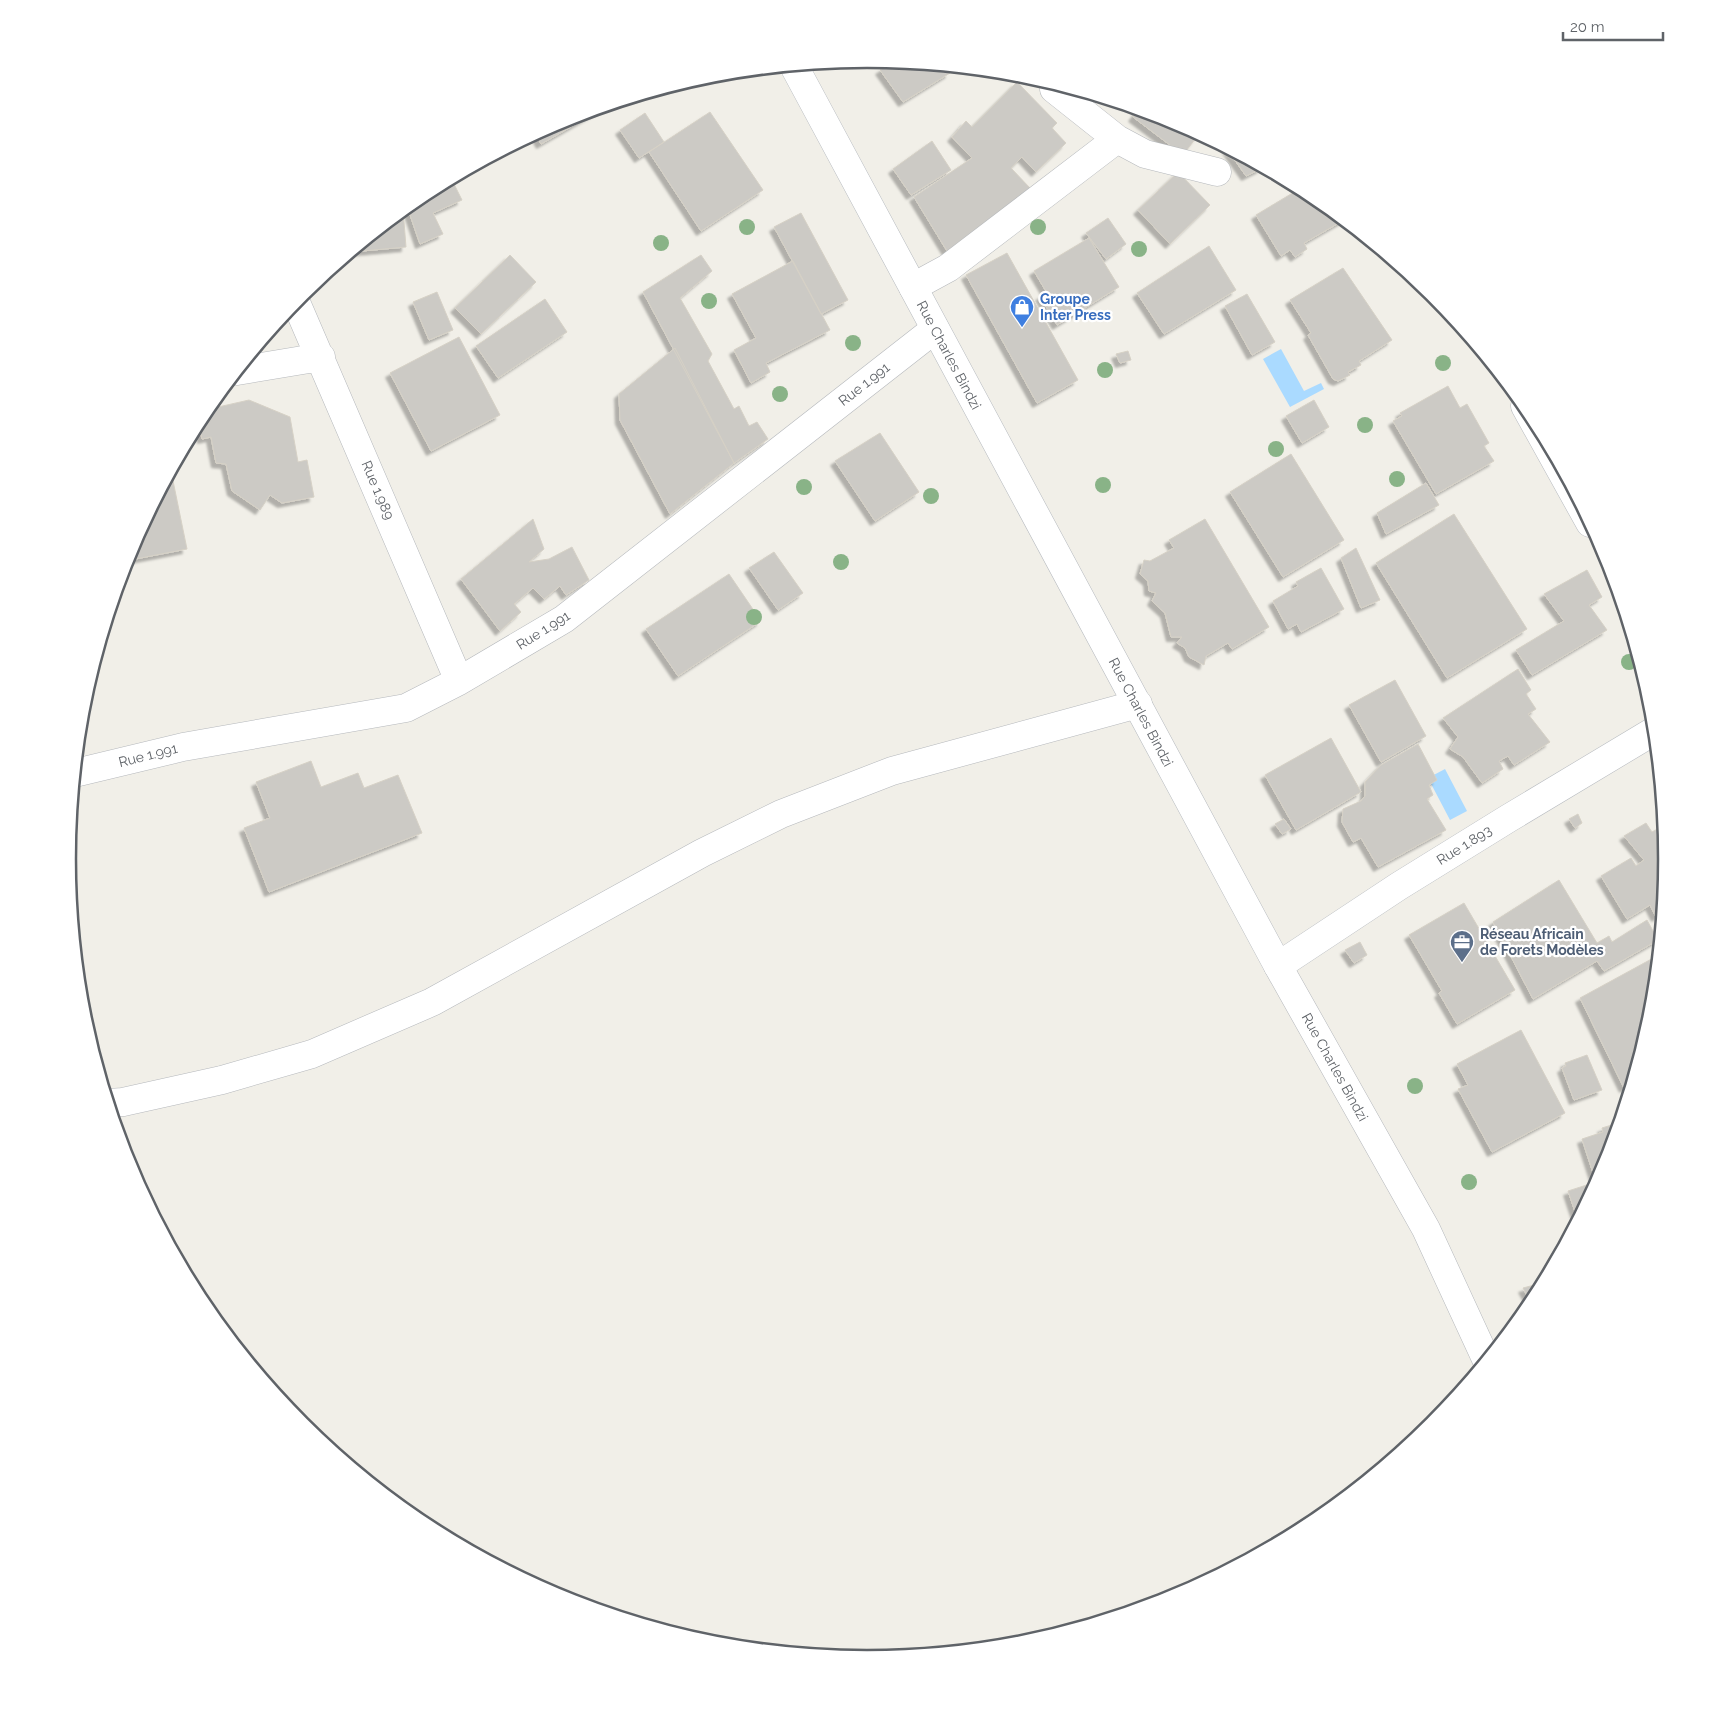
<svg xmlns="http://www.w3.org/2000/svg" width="1733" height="1717" font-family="Raleway,sans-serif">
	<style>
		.water { fill: #aadaff }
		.building { fill: #cccac5; stroke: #d6d1c6; filter: url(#shadow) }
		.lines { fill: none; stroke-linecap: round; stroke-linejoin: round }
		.street-casing { stroke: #b5b8bc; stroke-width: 29 }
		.secondary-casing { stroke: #b6babf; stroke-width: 29 }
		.street { stroke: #fff; stroke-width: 28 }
		.secondary { stroke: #fff; stroke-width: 28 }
		.tree { fill: #89b387 }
		.labels { text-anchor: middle; stroke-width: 4.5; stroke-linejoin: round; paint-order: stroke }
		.shop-label { font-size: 14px; font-weight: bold; fill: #366cbe; stroke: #fff; text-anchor: start }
		.street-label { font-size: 14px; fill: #5f6368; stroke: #fff }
		.service-label { font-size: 14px; font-weight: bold; fill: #4e5e75; stroke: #fff; text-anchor: start }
		.rim { fill: none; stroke: #5f6368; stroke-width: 2.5 }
	</style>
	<defs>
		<filter id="shadow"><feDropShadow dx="-4.5" dy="4.5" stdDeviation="1" flood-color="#0004"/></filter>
	</defs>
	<rect width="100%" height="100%" fill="#f1efe8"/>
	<path class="water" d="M 1281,349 L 1304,391 L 1321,383 L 1324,389 L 1290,407 L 1263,359 Z
		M 1445,769 L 1467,811 L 1450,820 L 1428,778 Z"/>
	<path class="building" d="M 894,61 L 945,67 L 950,73 L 903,102 L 880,70 Z
		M 1017,82 L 1057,123 L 1052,128 L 1066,143 L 1036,172 L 1022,157 L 1011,168 L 1030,188 L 947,251 L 914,197 L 972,158 L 952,137 L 966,121 L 972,127 Z
		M 609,105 L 541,144 L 535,133 L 561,120 Z
		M 1139,109 L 1173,120 L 1199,134 L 1183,155 L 1133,117 Z
		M 710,112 L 763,190 L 701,231 L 649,152 Z
		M 645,113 L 664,142 L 639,158 L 620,130 Z
		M 932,141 L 951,170 L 911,195 L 893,169 Z
		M 1227,149 L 1262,168 L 1246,176 Z
		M 1178,172 L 1210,205 L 1170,244 L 1138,210 Z
		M 451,178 L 462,200 L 433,213 L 443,234 L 420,244 L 407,206 L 422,193 Z
		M 1301,188 L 1311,194 L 1344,220 L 1304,243 L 1307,249 L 1295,257 L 1290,250 L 1281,256 L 1256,215 Z
		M 403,209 L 406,247 L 351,252 Z
		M 801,213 L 848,300 L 821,314 L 774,227 Z
		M 1108,218 L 1126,244 L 1106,259 L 1086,233 Z
		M 1089,238 L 1119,287 L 1057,325 L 1040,296 L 1047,293 L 1034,271 Z
		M 1209,246 L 1236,290 L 1164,334 L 1137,293 Z
		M 1007,253 L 1078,380 L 1037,403 L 966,275 Z
		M 510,255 L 536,282 L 481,334 L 455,308 Z
		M 701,255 L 712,271 L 680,298 L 712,354 L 708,361 L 734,409 L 739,406 L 749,426 L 757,422 L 768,439 L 734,463 L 643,292 Z
		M 793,261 L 830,330 L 766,363 L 770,372 L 751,383 L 734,350 L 756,338 L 732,294 Z
		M 1343,268 L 1392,340 L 1359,361 L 1361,365 L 1348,372 L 1350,375 L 1338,381 L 1333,379 L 1308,335 L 1311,333 L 1290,300 Z
		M 437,292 L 453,330 L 429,340 L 413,302 Z
		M 1247,294 L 1275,342 L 1252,355 L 1225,306 Z
		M 545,299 L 567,332 L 498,378 L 476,346 Z
		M 459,337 L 500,415 L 431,451 L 390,373 Z
		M 675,348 L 734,463 L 670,514 L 620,420 L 619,394 Z
		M 1128,351 L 1131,360 L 1120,363 L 1116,354 Z
		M 1448,386 L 1460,408 L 1467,404 L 1489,443 L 1484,446 L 1494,461 L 1436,494 L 1393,421 L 1402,416 L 1400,413 Z
		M 249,400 L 290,417 L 298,462 L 307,460 L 314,497 L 282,503 L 270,495 L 260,510 L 232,491 L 226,464 L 216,463 L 211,437 L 202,439 L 198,420 L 205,410 Z
		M 1314,400 L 1329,427 L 1302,443 L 1286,416 Z
		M 880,433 L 919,492 L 875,521 L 835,461 Z
		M 1291,454 L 1344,540 L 1283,577 L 1230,492 Z
		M 171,471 L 187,549 L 125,561 L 128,552 Z
		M 1426,483 L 1439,505 L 1386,534 L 1377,513 Z
		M 1454,514 L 1527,629 L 1447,678 L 1376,563 Z
		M 533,519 L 544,549 L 529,562 L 549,559 L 572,547 L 589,580 L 566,595 L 560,586 L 544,599 L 533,588 L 514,604 L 521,612 L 500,631 L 461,579 Z
		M 1205,519 L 1269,627 L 1232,649 L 1228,643 L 1206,656 L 1204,665 L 1189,657 L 1185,648 L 1177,643 L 1182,637 L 1171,637 L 1165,613 L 1152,601 L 1156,593 L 1149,591 L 1148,581 L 1140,574 L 1144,560 L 1150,561 L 1174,548 L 1169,540 Z
		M 1356,548 L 1380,600 L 1361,608 L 1341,558 Z
		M 774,552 L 803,593 L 778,610 L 749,568 Z
		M 1321,568 L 1344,609 L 1301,632 L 1297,624 L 1288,629 L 1273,601 L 1298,586 L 1296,582 Z
		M 1587,570 L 1602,597 L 1589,605 L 1607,630 L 1532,675 L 1516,650 L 1564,621 L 1544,594 Z
		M 729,574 L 761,621 L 678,676 L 646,629 Z
		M 1518,669 L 1531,690 L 1526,694 L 1536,709 L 1528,714 L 1550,742 L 1514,765 L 1508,756 L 1499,761 L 1503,769 L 1482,783 L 1463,757 L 1450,749 L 1458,737 L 1443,718 Z
		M 1395,680 L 1426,736 L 1381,762 L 1349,705 Z
		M 1331,738 L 1361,792 L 1296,830 L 1265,775 Z
		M 1418,744 L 1437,780 L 1429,785 L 1433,795 L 1427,799 L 1446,830 L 1378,867 L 1361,838 L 1353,842 L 1342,822 L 1343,809 L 1361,801 L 1365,796 L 1365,782 L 1381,765 Z
		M 311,761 L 321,787 L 358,773 L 364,788 L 398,775 L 422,833 L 269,892 L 244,828 L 270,818 L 256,782 Z
		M 1578,814 L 1582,823 L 1575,828 L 1569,819 Z
		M 1284,819 L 1291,829 L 1282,834 L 1275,824 Z
		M 1646,823 L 1652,832 L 1663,826 L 1666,859 L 1661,914 L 1656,917 L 1650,905 L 1627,919 L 1601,876 L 1631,858 L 1636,866 L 1644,860 L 1624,836 Z
		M 1559,880 L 1597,943 L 1609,936 L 1612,942 L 1647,920 L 1658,940 L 1604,971 L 1597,961 L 1533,999 L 1493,922 Z
		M 1464,903 L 1515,990 L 1457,1024 L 1439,993 L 1442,991 L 1409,935 Z
		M 1360,942 L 1367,955 L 1354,963 L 1345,950 Z
		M 1657,956 L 1651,1015 L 1629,1085 L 1624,1088 L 1580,998 Z
		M 1521,1030 L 1565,1113 L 1492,1152 L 1458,1089 L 1468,1085 L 1457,1064 Z
		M 1587,1055 L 1602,1090 L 1574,1100 L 1562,1068 L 1566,1066 L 1565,1063 Z
		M 1618,1123 L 1605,1165 L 1577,1218 L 1568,1191 L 1596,1182 L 1582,1139 L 1603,1132 L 1602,1128 Z
		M 1538,1284 L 1539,1288 L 1531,1303 L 1523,1288 Z"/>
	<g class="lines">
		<g class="street-casing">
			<path id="street" d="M 1054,89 L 1117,139 L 1145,154 L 1217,172
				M 913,287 L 948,268 L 1117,139
				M 295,300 L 459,681
				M 237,371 L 321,357
				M 75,773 L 183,747 L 406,708 L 459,681 L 564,619 L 935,329
				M 1278,966 L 1426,1229 L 1486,1359
				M 109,1103 L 123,1102 L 222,1080 L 312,1054 L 432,1002 L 702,853 L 781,814 L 892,771 L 1138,704"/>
		</g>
		<g class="secondary-casing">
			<path id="secondary" d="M 794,66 L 1278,966 L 1399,886 L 1509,818 L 1654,731
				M 1525,406 L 1590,523"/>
		</g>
		<use href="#street" class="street"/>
		<use href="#secondary" class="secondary"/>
	</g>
	<g class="tree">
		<circle cx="747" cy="227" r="8"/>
		<circle cx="1038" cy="227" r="8"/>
		<circle cx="661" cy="243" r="8"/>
		<circle cx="1139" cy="249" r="8"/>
		<circle cx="709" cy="301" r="8"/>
		<circle cx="853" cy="343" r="8"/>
		<circle cx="1443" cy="363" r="8"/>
		<circle cx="1105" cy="370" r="8"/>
		<circle cx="780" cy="394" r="8"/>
		<circle cx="1365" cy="425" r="8"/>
		<circle cx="1276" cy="449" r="8"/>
		<circle cx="1397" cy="479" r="8"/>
		<circle cx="1103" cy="485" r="8"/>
		<circle cx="804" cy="487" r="8"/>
		<circle cx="931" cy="496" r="8"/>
		<circle cx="841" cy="562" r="8"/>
		<circle cx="754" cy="617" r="8"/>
		<circle cx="1629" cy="662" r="8"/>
		<circle cx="1415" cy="1086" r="8"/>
		<circle cx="1469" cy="1182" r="8"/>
	</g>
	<defs>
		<g id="shop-pin" transform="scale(1.25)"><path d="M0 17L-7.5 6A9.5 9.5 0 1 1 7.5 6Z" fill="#3f7fe0" stroke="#fff"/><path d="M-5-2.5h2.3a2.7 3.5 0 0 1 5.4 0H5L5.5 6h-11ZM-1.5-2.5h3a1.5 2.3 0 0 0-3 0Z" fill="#fff"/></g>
		<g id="office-pin" transform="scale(1.25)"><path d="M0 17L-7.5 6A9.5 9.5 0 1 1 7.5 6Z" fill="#5c6f8a" stroke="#fff"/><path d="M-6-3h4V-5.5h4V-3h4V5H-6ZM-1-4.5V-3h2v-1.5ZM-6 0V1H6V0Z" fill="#fff"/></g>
	</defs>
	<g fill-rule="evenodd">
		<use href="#shop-pin" x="1022" y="307"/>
		<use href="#office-pin" x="1462" y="942"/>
	</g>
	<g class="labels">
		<g class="shop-label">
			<text x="1040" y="304">Groupe<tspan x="1040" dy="16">Inter Press</tspan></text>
		</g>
		<g class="street-label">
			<text transform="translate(949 355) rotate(62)" y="5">Rue Charles Bindzi</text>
			<text transform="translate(864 384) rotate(-38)" y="5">Rue 1.991</text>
			<text transform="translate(378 490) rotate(67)" y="5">Rue 1.989</text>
			<text transform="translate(543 630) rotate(-32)" y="5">Rue 1.991</text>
			<text transform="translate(1141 712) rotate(62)" y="5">Rue Charles Bindzi</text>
			<text transform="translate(148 755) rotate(-14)" y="5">Rue 1.991</text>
			<text transform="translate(1464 845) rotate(-32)" y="5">Rue 1.893</text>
			<text transform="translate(1335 1067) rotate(61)" y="5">Rue Charles Bindzi</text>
		</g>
		<g class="service-label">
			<text x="1480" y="939">Réseau Africain<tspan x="1480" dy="16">de Forets Modèles</tspan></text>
		</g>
	</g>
	<path d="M0 0H1733V1717H0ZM76 859a791 791 0 1 1 1582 0a791 791 0 1 1-1582 0Z" fill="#fff" fill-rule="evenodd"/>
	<path class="rim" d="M76 859a791 791 0 1 1 1582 0a791 791 0 1 1-1582 0Z"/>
	<path d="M1563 32v8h100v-8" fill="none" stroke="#5f6368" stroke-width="2.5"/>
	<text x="1570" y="32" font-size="15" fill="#5f6368" stroke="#ffffff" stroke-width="4" paint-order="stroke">20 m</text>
</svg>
